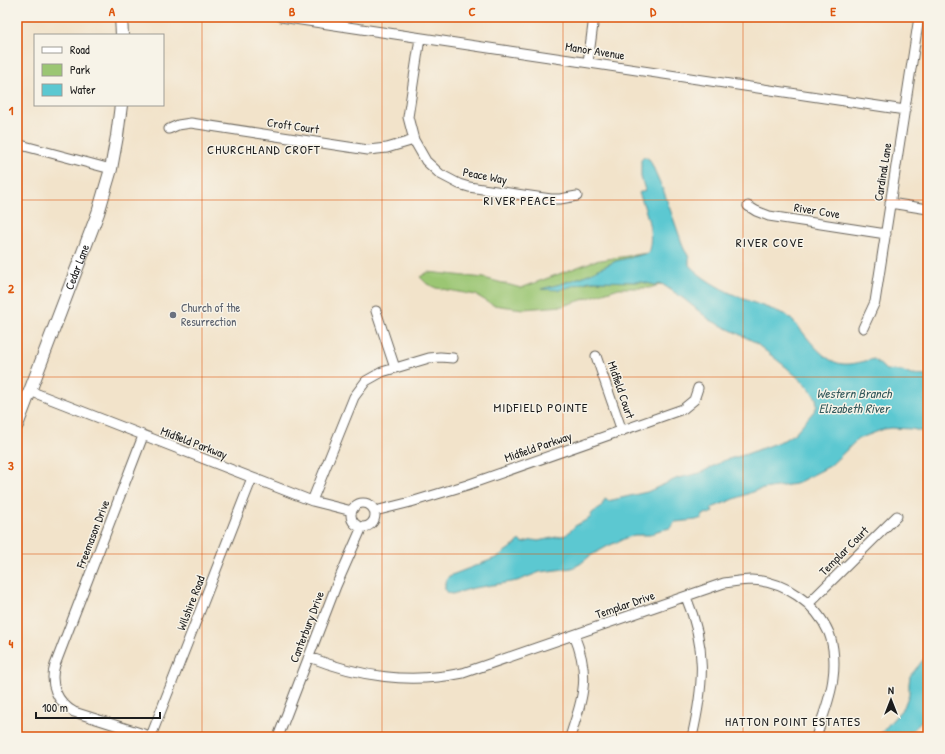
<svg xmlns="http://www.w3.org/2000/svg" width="945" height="754" font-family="'Patrick Hand',sans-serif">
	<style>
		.green { fill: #9bc673; stroke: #5c7148 }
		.water { fill: #5bc8d1; stroke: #3c7276 }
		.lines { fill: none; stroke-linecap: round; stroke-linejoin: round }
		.street-casing { stroke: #676259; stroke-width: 11 }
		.secondary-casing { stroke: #676259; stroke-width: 14 }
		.street { stroke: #fff; stroke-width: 9 }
		.secondary { stroke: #fff; stroke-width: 12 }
		.grid { fill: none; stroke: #de560d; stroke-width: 1; stroke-opacity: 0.55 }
		.worship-dot { fill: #6b7280; stroke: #f7f3e8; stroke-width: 1.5 }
		.labels { text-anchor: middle; stroke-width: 3; stroke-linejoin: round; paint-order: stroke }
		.street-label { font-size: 12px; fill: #1c1c1c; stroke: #f7f3e8 }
		.worship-label { font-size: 12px; fill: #5b616d; stroke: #f7f3e8; text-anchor: start }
		.neighbourhood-label { font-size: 13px; letter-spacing: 1px; fill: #1c1c1c; stroke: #f7f3e8 }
		.water-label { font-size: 13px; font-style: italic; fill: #32585b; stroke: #f7f3e8 }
		.neatline { fill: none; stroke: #de560d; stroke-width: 1.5 }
		.grid-label { font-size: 13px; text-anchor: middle; font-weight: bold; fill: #de560d }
	</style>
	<rect width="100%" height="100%" fill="#f7f3e8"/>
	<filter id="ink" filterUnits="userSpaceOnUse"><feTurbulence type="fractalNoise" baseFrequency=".025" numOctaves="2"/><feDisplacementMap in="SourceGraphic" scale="8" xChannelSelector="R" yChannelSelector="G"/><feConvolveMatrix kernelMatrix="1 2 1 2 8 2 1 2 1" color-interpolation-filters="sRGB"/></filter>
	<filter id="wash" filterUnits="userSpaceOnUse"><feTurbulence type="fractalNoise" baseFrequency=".012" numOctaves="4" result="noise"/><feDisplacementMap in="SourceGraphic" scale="16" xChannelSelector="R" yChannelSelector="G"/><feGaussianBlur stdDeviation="0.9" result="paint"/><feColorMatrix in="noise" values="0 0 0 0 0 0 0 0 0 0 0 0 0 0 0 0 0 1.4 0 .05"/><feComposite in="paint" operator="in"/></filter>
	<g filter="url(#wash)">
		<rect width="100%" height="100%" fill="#f2e3ca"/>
		<path class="green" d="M 648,253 L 616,261 L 584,276 L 561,284 L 543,289 L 596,281 L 642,282 L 655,285 L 662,284 L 650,288 L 619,288 L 563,306 L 523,309 L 493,305 L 476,295 L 436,288 L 427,284 L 420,277 L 428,272 L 484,278 L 521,288 L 594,261 Z"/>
		<path class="water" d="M 644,157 L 646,157 L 650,160 L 664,192 L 684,249 L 689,257 L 689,265 C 714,291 752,302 785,314 C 803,327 819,362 843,364 C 853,365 864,361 874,359 L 886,370 L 902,371 L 911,375 L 928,376 L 928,433 L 912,429 L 891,428 L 884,429 L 858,439 L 830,466 L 795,484 L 757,490 L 714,507 L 711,509 L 713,512 L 708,514 L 707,513 L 702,516 L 702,518 L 696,520 L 675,522 L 670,528 L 657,531 L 650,535 L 634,535 L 626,538 L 608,546 L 590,556 L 580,564 L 572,568 L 540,572 L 517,581 L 474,588 L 452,594 L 447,593 L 445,590 L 445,582 L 449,576 L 501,556 C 506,548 515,548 519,540 L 522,543 L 533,540 L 538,541 L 566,535 L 575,526 L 590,518 L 592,513 L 601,507 L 605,499 L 608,501 L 647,492 L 678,478 L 700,473 L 725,460 L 744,455 L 784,440 L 795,433 L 815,410 L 817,406 L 816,398 L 805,384 L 786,367 L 753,341 L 710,320 L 684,299 L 662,284 L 655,285 L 642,282 L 596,281 L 590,281 L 559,290 L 541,289 L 561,284 L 584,276 L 616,261 L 648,253 C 655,234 646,211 639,193 L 640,192 L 643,192 L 645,190 L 641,177 L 641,160 Z
			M 928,654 L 928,713 L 918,725 L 904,737 L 878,737 L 888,725 L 904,707 L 909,694 L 909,684 L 910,676 Z"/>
	</g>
	<g filter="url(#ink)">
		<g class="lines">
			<g class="street-casing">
				<path id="street" d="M 281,17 L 905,110
					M 420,38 L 408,117 L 414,140 L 426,161 L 440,174 L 459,184 L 469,187 L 551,199 L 560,199 L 577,196
					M 588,62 L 594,17
					M 169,129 L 178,125 L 191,123 L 368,150 L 387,148 L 414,140
					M 17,144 L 111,169
					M 890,203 L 928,209
					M 748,206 L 756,211 L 769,216 L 886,234
					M 376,311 L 395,368
					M 863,328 L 875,302 L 919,17
					M 596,356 L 622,431
					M 30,391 L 312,501 L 352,511
					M 143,436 L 55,665 C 49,684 57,702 74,712 L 153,737
					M 312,501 L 354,397 L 366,381 L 382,372 L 429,358 L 440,357 L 453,358
					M351 515a12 12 0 1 1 24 0a12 12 0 1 1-24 0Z
					M 375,511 L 411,502 L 467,485 L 683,409 L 694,400 L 698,388
					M 686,597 C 707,647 704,685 692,737
					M 808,604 L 897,516
					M 309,657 C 360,677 409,684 463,673 L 724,583 C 733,582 742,580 751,580 C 784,581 816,603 829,633 C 834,646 835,664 833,678 C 831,698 822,718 816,737
					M 151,736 L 252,478
					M 278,737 L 336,586 L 362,527
					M 570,737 C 583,697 591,676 574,635"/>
			</g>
			<g class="secondary-casing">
				<g id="secondary">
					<path d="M 121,17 L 122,35"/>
					<path id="s1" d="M 17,425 L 98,213 L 111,169 L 117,136 L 121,105"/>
				</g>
			</g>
			<use href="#street" class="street"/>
			<use href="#secondary" class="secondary"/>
		</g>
	</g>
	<path class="grid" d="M 202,17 L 202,737M 382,17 L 382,737M 563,17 L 563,737M 743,17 L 743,737M 17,200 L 928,200M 17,377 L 928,377M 17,554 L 928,554"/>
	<circle class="worship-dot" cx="173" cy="315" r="4"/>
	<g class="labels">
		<g class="street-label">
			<text transform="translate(595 51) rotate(9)" y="4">Manor Avenue</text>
			<text transform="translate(293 126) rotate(8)" y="4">Croft Court</text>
			<text transform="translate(883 172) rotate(-81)" y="4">Cardinal Lane</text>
			<text transform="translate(485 176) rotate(11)" y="4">Peace Way</text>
			<text transform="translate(817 211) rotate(9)" y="4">River Cove</text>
			<text dy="4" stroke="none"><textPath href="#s1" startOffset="169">Cedar Lane</textPath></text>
			<text transform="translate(621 390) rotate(71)" y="4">Midfield Court</text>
			<text transform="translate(194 443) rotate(21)" y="4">Midfield Parkway</text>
			<text transform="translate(538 447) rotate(-19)" y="4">Midfield Parkway</text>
			<text transform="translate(93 534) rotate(-69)" y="4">Freemason Drive</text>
			<text transform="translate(844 551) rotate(-45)" y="4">Templar Court</text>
			<text transform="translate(191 603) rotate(-69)" y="4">Wilshire Road</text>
			<text transform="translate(625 605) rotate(-19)" y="4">Templar Drive</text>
			<text transform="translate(307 627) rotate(-69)" y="4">Canterbury Drive</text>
		</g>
		<g class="worship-label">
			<text x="181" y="312">Church of the<tspan x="181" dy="14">Resurrection</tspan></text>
		</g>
		<g class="neighbourhood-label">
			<text x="264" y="154">CHURCHLAND CROFT</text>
			<text x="520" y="205">RIVER PEACE</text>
			<text x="770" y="247">RIVER COVE</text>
			<text x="541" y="412">MIDFIELD POINTE</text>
			<text x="793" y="726">HATTON POINT ESTATES</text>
		</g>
		<g class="water-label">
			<text x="854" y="398">Western Branch<tspan x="854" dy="15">Elizabeth River</tspan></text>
		</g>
	</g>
	<rect width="945" height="754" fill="none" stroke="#f7f3e8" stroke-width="44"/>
	<rect x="34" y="34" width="130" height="72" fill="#f7f3e8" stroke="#9f9d96"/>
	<rect x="42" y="47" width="20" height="6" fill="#ffffff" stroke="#9f9d96"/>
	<text x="70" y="54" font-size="12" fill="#1c1c1c">Road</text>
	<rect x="42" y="64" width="20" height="12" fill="#9bc673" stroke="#9f9d96"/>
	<text x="70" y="74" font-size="12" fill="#1c1c1c">Park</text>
	<rect x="42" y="84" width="20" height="12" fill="#5bc8d1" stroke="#9f9d96"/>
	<text x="70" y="94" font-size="12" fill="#1c1c1c">Water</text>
	<g transform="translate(891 700)" stroke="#f7f3e8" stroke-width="3" paint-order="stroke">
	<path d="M0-3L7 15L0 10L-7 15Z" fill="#1c1c1c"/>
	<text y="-6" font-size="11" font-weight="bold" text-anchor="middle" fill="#1c1c1c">N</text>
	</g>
	<path d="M36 712v6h124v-6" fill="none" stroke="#1c1c1c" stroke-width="2"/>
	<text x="42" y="712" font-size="12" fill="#1c1c1c" stroke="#f7f3e8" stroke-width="3" paint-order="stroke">100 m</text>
	<rect x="22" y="22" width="901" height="710" class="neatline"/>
	<g class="grid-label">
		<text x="112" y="16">A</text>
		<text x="292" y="16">B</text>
		<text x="472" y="16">C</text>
		<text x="653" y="16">D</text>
		<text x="833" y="16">E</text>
		<text x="11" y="115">1</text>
		<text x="11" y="293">2</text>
		<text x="11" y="470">3</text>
		<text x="11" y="648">4</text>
	</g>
</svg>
